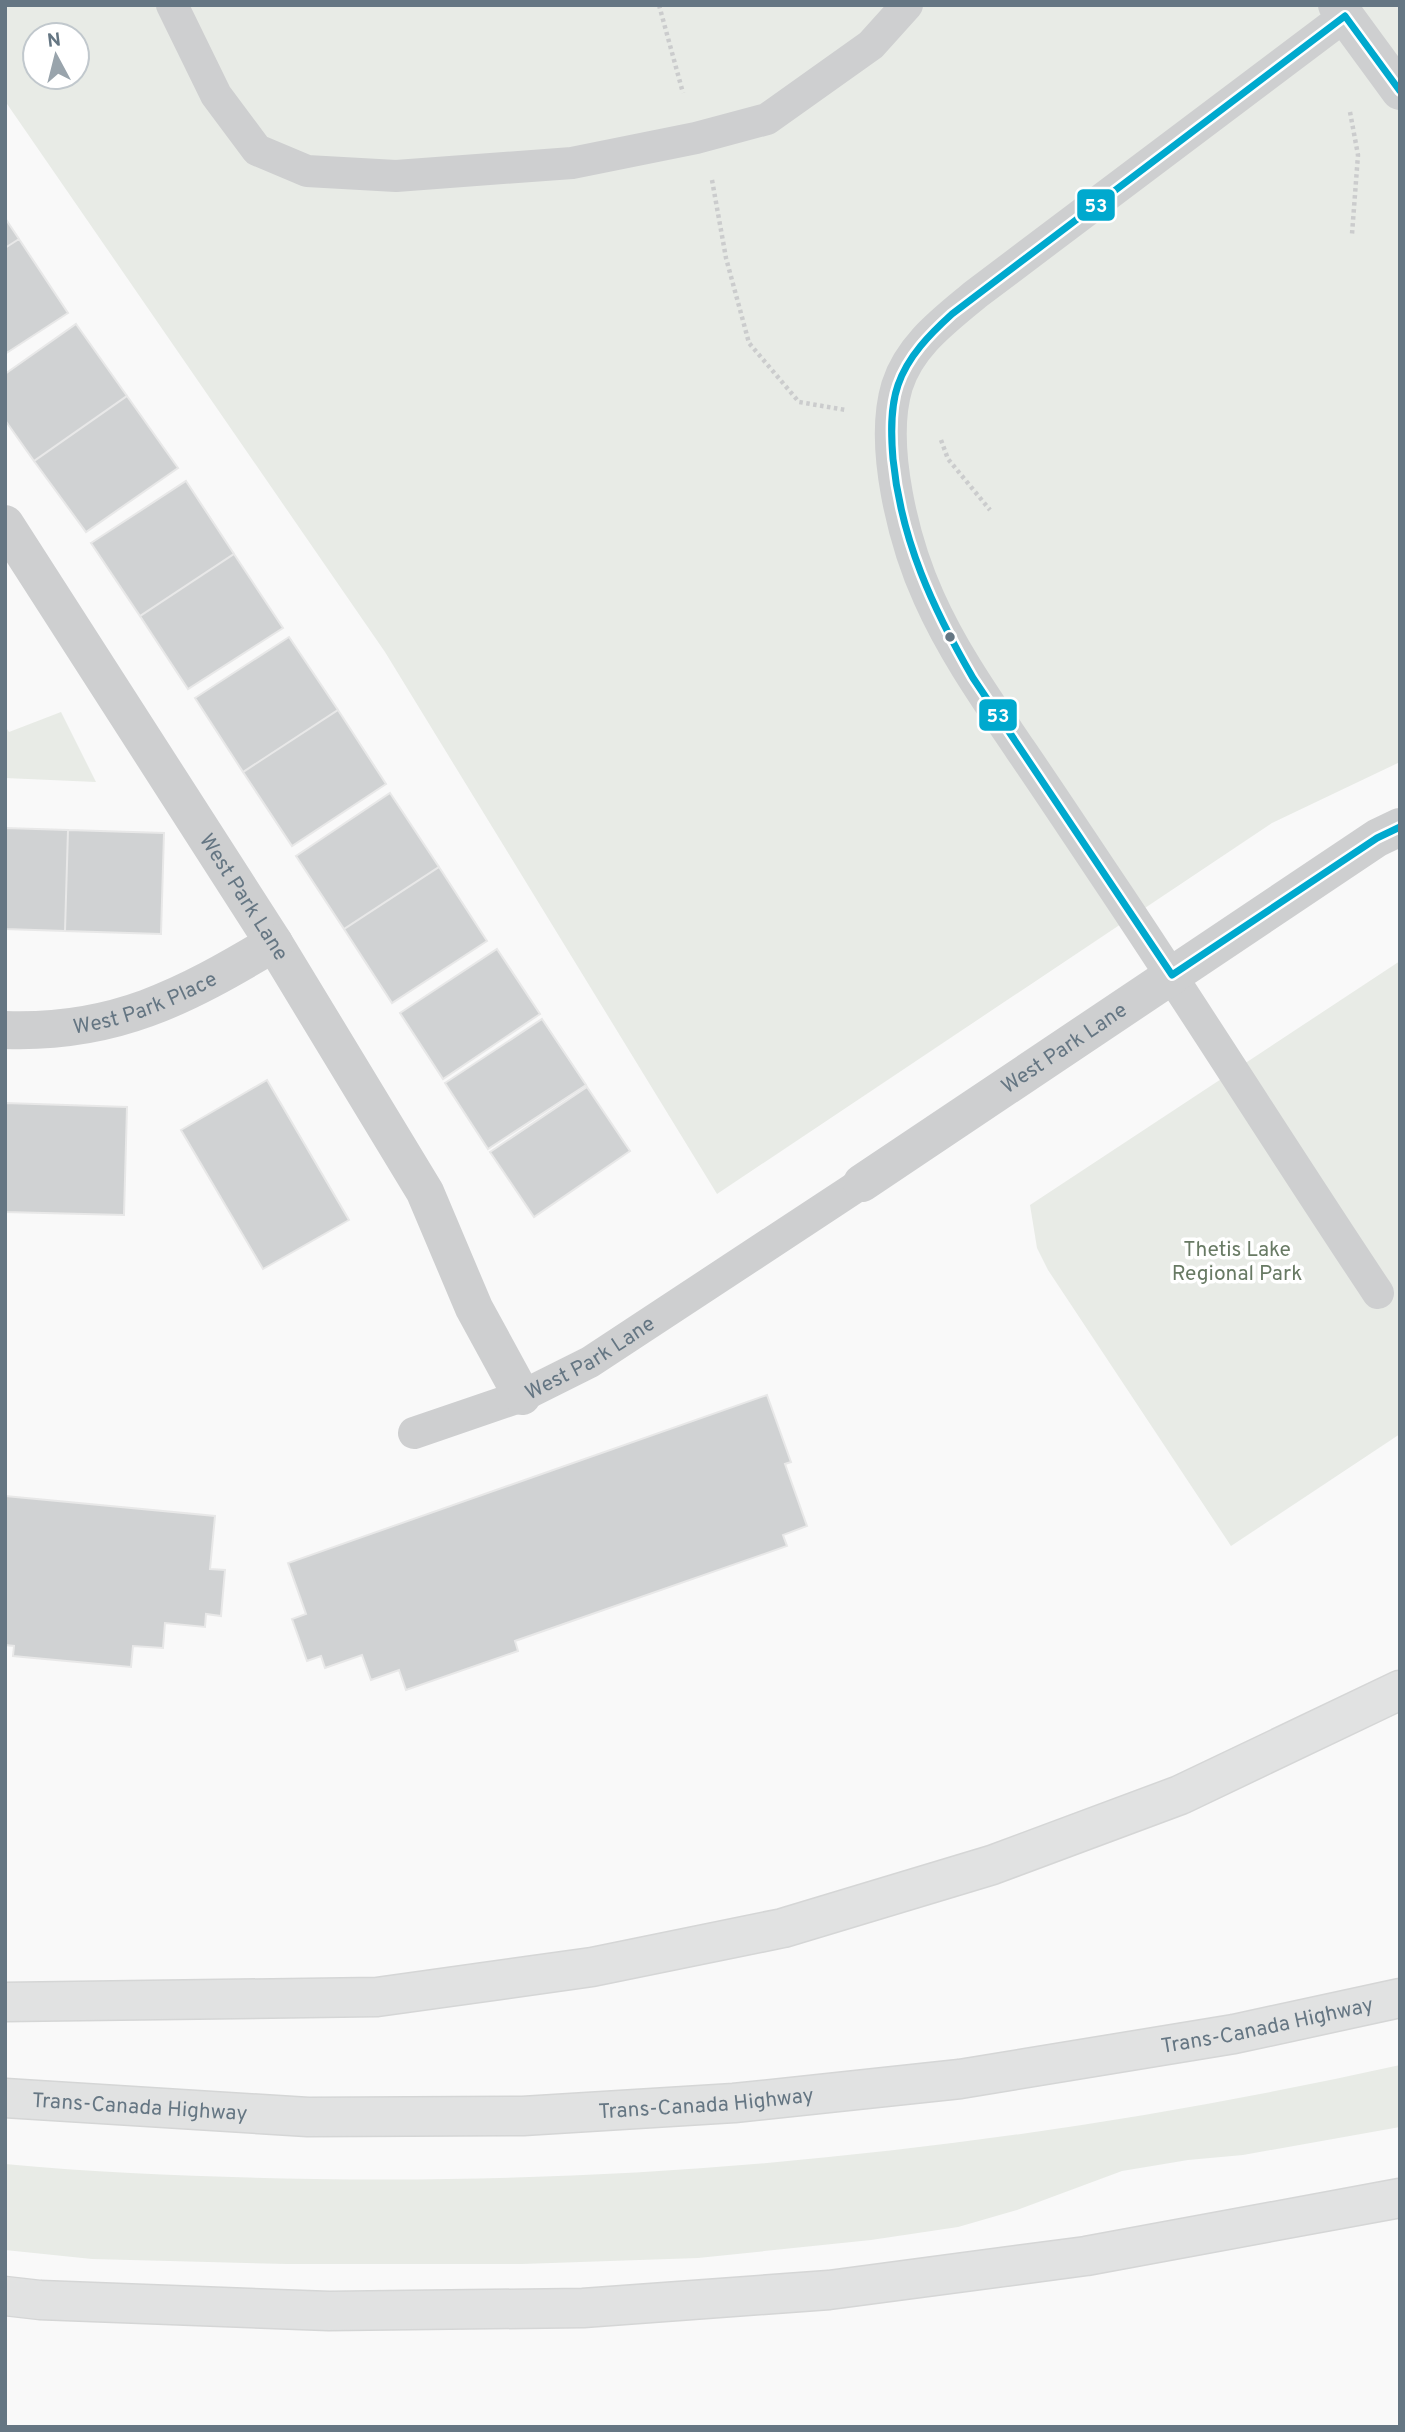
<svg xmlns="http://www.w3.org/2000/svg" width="1405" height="2432" font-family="Overpass,sans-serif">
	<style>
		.green { fill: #e8ebe6; fill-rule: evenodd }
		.building { fill: #d0d2d3; stroke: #e8e8e8; stroke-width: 2 }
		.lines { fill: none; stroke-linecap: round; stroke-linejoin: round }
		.motorway-casing { stroke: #d5d6d6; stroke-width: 41 }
		.path { stroke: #cbcccd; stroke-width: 4.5; stroke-dasharray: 3.5 3.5; stroke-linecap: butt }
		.service { stroke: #cecfd0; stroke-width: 32 }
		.minor { stroke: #cecfd0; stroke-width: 38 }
		.motorway { stroke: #e1e2e2; stroke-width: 38 }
		.bus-1-casing { stroke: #fff; stroke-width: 12 }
		.bus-1 { stroke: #00a9ce; stroke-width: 7 }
		.bus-dot { fill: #657683; stroke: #fff; stroke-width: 2.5 }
		.labels { text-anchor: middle; stroke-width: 7; stroke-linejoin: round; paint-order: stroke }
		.street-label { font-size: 21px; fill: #657683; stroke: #fff }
		.park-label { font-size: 21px; fill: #687a64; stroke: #fff }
		.line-badge { stroke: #fff; stroke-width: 2.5 }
		.badge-label { font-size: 19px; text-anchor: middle; font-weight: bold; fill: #fff }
	</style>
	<rect width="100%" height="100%" fill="#f9f9f9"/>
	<path class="green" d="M 5,5 L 1400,5 L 1400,762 L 1272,823 L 717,1194 L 385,652 L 5,101 ZM 35,35 L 77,35 L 77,77 L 35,77 Z
		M 61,712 L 96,782 L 5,778 L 5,726 L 9,732 Z
		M 1400,961 L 1400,1434 L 1231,1546 L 1048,1270 L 1037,1248 L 1030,1205 Z
		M 1400,2065 L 1400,2127 L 1243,2155 L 1188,2160 L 1122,2171 L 1017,2210 L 958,2227 L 871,2240 L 698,2258 L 522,2264 L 287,2264 L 92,2259 L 5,2250 L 5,2164 C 108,2174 212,2177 315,2179 C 681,2185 1043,2144 1400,2065 Z"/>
	<path class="building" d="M 5,218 L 19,239 L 5,248 Z
		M 19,239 L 68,313 L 5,354 L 5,248 Z
		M 76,324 L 127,396 L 34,461 L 5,420 L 5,374 Z
		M 127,396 L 178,468 L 86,532 L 34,461 Z
		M 186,481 L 234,554 L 140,616 L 91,543 Z
		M 234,554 L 283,628 L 188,689 L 140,616 Z
		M 289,637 L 338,710 L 243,772 L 195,698 Z
		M 338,710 L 386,784 L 292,846 L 243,772 Z
		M 390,793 L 439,867 L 344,929 L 296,856 Z
		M 5,828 L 68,830 L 65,931 L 5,929 Z
		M 68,830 L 164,833 L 161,934 L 65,931 Z
		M 439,867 L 487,941 L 392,1003 L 344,929 Z
		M 497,949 L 540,1014 L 443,1079 L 400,1013 Z
		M 542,1019 L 586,1085 L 488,1149 L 445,1083 Z
		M 267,1080 L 349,1220 L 263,1269 L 181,1130 Z
		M 587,1087 L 630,1151 L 534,1217 L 490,1152 Z
		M 5,1103 L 127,1107 L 124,1215 L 5,1212 Z
		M 767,1395 L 791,1462 L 785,1464 L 807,1526 L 783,1535 L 787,1546 L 515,1641 L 518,1651 L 406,1690 L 399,1670 L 371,1680 L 362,1655 L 325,1668 L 321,1656 L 307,1661 L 292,1619 L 306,1614 L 288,1563 Z
		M 5,1496 L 215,1516 L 210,1569 L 225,1570 L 221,1616 L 206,1614 L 205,1627 L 165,1623 L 163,1648 L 133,1646 L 131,1667 L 13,1656 L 14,1646 L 5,1645 Z"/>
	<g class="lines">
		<g class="motorway-casing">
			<g id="motorway">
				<path d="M 5,2002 L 377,1997 L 592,1967 L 783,1928 L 992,1865 L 1180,1795 L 1400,1690"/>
				<path id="s5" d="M 5,2098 L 308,2117 L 523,2116 L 734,2103 L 960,2079 L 1234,2034 L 1400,1998"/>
				<path d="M 5,2296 L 40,2300 L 329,2311 L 583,2308 L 829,2290 L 1086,2256 L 1400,2198"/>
			</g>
		</g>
		<path class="path" d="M 659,5 L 683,93
			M 1350,112 L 1358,155 L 1352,234
			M 712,180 L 726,258 L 749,343 L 799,402 L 846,410
			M 941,440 L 948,459 L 990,510"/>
		<g class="service">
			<path d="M 172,5 L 216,95 L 257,150 L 307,171 L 396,176 L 572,163 L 696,138 L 767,119 L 871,45 L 907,5"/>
			<path d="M 1345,16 L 976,294 C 945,320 910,345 897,386 C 879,446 904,543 929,598 C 953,652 987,700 1020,749 C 1053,797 1085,846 1118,895 C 1206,1027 1290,1161 1378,1293"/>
			<path id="s1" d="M 414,1433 L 522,1396 L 590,1362 L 862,1183"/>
		</g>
		<g class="minor">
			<path d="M 1337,5 L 1400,91"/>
			<path id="s2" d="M 5,524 L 274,943 L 425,1192 L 474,1308 L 522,1396"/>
			<path id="s3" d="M 5,1030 C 114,1034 184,997 274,943"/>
			<path id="s4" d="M 862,1183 L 1377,838 L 1400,827"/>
		</g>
		<use href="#motorway" class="motorway"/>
		<g class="bus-1-casing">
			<path id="bus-1" d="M 1345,16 L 1400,91
				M 1172,975 L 973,678 C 933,609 901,540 893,459 C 891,435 890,408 898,385 C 908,356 930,334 952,314 L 1345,16
				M 1172,975 L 1377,838 L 1400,827"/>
		</g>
		<use href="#bus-1" class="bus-1"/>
	</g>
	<circle class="bus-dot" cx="950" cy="637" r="6"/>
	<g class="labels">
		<g class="street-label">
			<text dy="7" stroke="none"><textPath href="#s2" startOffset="443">West Park Lane</textPath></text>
			<text dy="7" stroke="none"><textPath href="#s3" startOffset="144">West Park Place</textPath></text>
			<text dy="7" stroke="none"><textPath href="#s4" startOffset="243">West Park Lane</textPath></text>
			<text dy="7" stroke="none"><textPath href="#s1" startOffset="192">West Park Lane</textPath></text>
			<text dy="7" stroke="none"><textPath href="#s5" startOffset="1269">Trans-Canada Highway</textPath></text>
			<text dy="7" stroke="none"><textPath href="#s5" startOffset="702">Trans-Canada Highway</textPath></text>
			<text dy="7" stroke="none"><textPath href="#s5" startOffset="135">Trans-Canada Highway</textPath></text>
		</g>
		<g class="park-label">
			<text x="1237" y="1256">Thetis Lake<tspan x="1237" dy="24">Regional Park</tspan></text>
		</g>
	</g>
	<g class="line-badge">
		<rect x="1076" y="188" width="40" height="34" rx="7" fill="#00a9ce"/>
		<rect x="978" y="698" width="40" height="34" rx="7" fill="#00a9ce"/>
	</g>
	<g class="badge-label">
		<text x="1096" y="212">53</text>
		<text x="998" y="722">53</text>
	</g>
	<rect width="1405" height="2432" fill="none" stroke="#657683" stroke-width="14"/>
	<g transform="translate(56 56) rotate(353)"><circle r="33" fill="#ffffff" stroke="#c1c8cd" stroke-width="2"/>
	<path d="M0-5L12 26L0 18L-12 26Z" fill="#99a4ac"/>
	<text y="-10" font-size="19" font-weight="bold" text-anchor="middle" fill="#657683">N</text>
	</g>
</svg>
